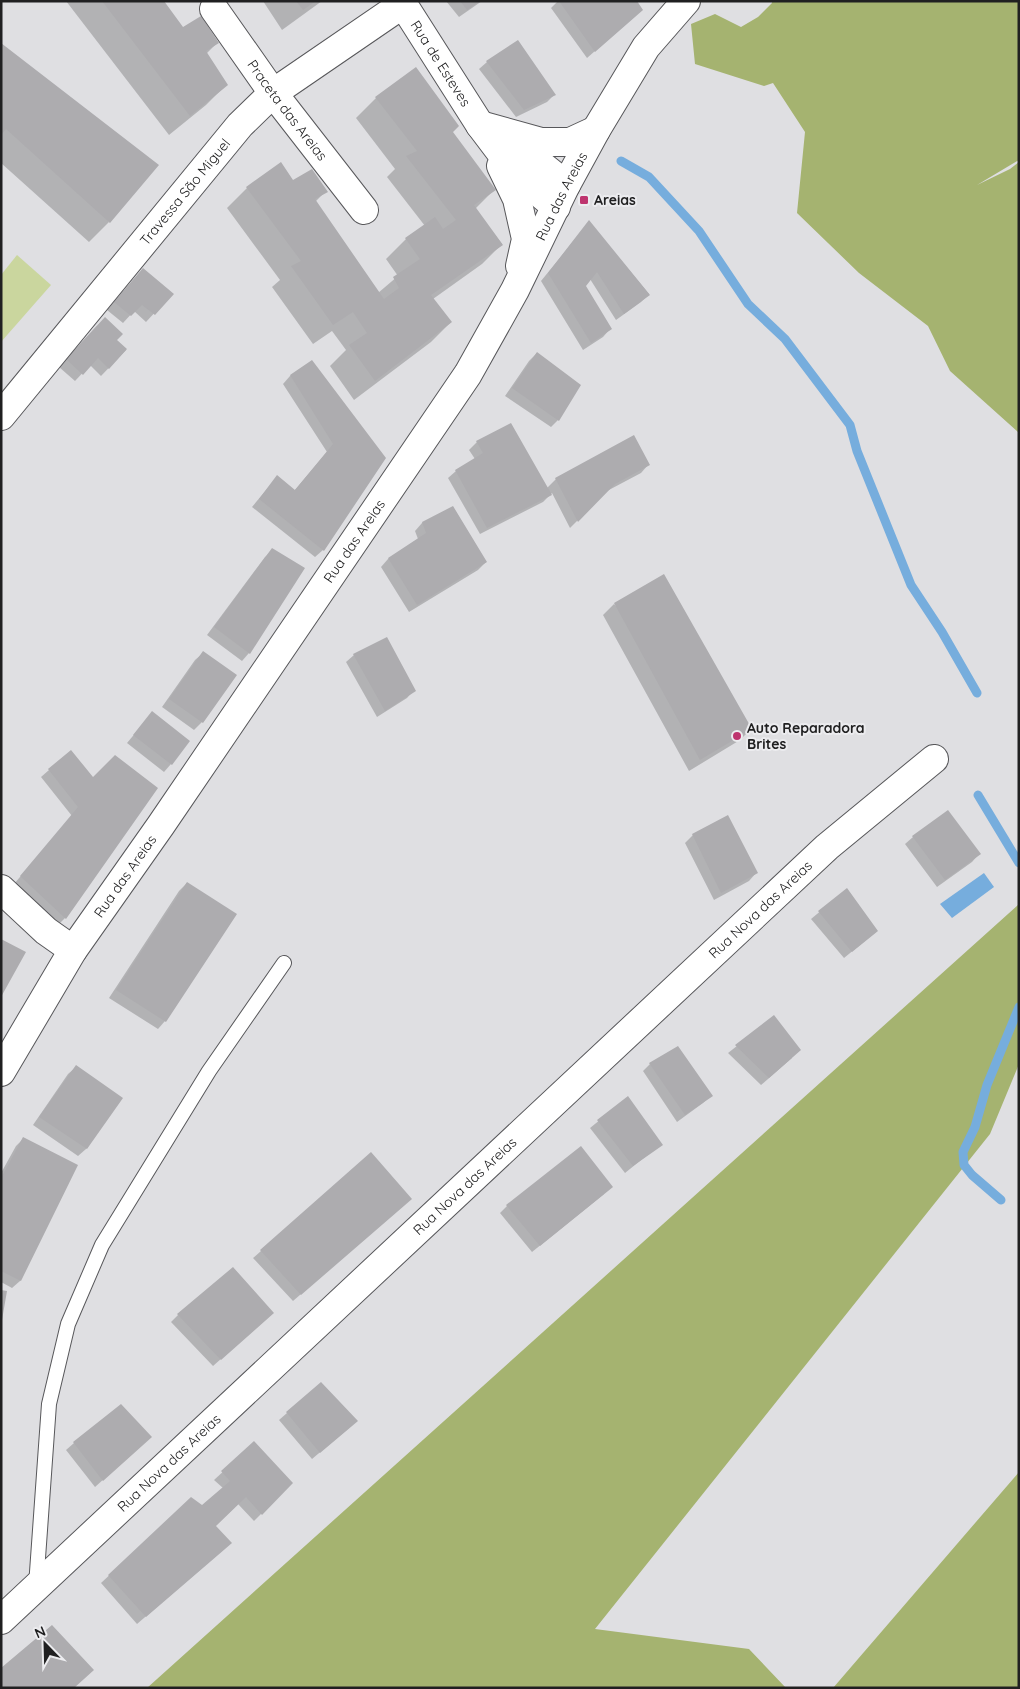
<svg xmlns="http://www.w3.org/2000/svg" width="1020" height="1689" font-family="Quicksand,sans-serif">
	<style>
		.green { fill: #cad69e }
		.forest { fill: #a5b370 }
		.water { fill: #76addd }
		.shadow { fill: #0003 }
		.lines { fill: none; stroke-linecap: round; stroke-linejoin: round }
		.stream { stroke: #76addd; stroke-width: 9 }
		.building { fill: #adacaf }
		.lane-casing { stroke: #57575a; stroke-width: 16 }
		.street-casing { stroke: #57575a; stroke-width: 30 }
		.secondary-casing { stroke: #57575a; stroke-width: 30 }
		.lane { stroke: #fff; stroke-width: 14 }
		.street { stroke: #fff; stroke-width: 28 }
		.secondary { stroke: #fff; stroke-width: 28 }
		.poi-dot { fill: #be346e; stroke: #ececef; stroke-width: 2 }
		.labels { text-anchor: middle; stroke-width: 4; stroke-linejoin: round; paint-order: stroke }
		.street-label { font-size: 14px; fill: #202021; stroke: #ececef }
		.poi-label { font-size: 14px; font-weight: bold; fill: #202021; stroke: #ececef; text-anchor: start }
	</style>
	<rect width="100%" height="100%" fill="#dfdfe2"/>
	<path class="green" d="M 17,255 L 51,285 L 1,342 L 1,275 Z"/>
	<path class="forest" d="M 772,1 L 1019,1 L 1019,160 L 977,185 L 1010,169 L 1019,162 L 1019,433 L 950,371 L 928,326 L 859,273 L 797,213 L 805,132 L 773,83 L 764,86 L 695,64 L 691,24 L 715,14 L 741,27 L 758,17 L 772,3 Z
		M 1019,904 L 1019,1064 L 990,1134 L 595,1629 L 749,1649 L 786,1688 L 147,1688 Z
		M 1019,1472 L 1019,1688 L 833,1688 Z"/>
	<path class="water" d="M 984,873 L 994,887 L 952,918 L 940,904 Z"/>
	<path class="shadow" d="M 66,1 L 162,1 L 183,29 L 217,43 L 206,54 L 226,85 L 206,105 L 169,135 Z
		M 263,1 L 322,1 L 282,30 Z
		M 446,1 L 482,1 L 459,17 Z
		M 558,1 L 636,1 L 634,17 L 587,58 L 551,8 Z
		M 518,41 L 554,95 L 547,102 L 516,117 L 479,69 L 487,62 Z
		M 1,45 L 109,222 L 89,242 L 1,163 Z
		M 416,69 L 451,133 L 494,190 L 475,209 L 502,244 L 482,264 L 433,299 L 451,322 L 431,342 L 354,400 L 330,366 L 346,350 L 332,331 L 313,344 L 272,287 L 280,280 L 227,208 L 247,188 L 293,182 L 326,191 L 315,202 L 378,293 L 398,276 L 386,259 L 406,239 L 425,226 L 387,177 L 395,169 L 356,118 L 376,98 Z
		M 589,222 L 649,294 L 641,302 L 616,320 L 590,279 L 584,286 L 610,329 L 603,337 L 583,350 L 541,281 Z
		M 136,277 L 172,294 L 146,322 L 134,311 L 123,323 L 107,310 Z
		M 97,326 L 126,350 L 101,376 L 90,365 L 75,381 L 59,367 Z
		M 537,353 L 558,420 L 551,427 L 505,396 L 529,361 Z
		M 312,362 L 385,458 L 323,550 L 315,557 L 252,507 L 277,477 L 294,491 L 327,452 L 283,384 L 290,376 Z
		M 477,442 L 547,488 L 556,479 L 648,465 L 641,473 L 607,491 L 570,528 L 552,493 L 543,502 L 480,534 L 448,478 L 456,471 L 475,459 L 469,450 Z
		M 453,507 L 486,562 L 478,570 L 409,612 L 381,567 L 388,559 L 418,539 L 415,531 L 422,523 Z
		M 273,550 L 249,653 L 242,661 L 207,635 L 265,557 Z
		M 614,604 L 751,729 L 740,740 L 689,771 L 603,615 Z
		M 203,653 L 235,676 L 202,722 L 194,730 L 162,707 L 195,660 Z
		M 354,655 L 414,690 L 407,698 L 377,717 L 346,662 Z
		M 152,713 L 171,764 L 164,772 L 127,743 Z
		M 49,770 L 93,779 L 156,788 L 65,918 L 58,925 L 14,884 L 72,816 L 41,777 Z
		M 693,835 L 756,873 L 749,881 L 714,900 L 685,843 Z
		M 913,837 L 979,854 L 972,862 L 937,887 L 905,844 Z
		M 187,883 L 235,914 L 165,1021 L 158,1029 L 109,998 L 179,891 Z
		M 847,889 L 877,931 L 844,958 L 811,919 Z
		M 774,1017 L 792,1058 L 761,1085 L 728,1053 Z
		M 650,1064 L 711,1095 L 703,1103 L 677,1122 L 643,1071 Z
		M 76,1067 L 121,1098 L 86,1149 L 78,1156 L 33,1125 L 68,1074 Z
		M 627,1098 L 661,1144 L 625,1173 L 590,1128 Z
		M 23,1139 L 76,1165 L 20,1281 L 12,1288 L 1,1282 L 1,1173 L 16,1146 Z
		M 604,1194 L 532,1252 L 500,1213 L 507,1206 Z
		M 403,1206 L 293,1301 L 253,1258 L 261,1251 Z
		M 178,1315 L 265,1320 L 213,1366 L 171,1322 Z
		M 287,1413 L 349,1428 L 312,1459 L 279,1420 Z
		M 74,1443 L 143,1444 L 95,1487 L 66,1450 Z
		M 254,1443 L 292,1483 L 254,1521 L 238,1504 L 215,1526 L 223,1550 L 137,1624 L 101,1583 L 191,1499 L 202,1506 L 223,1488 L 214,1480 Z"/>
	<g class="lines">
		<path class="stream" d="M 621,161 L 649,177 L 699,231 L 748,304 L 785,339 L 850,425 L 857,451 L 911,585 L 942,632 L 977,693
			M 978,795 L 1019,863
			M 1001,1200 L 972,1175 L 964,1165 L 963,1152 L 975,1127 L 987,1085 L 1019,1007"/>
	</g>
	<path class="building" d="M 102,1 L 164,1 L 183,27 L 201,16 L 219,43 L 206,51 L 228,85 L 190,116 Z
		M 296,1 L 316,1 L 303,10 Z
		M 460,1 L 480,1 L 467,10 Z
		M 559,1 L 637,1 L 643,10 L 595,52 Z
		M 518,40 L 556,95 L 524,110 L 486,61 Z
		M 1,43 L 159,165 L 110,223 L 6,129 L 1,135 Z
		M 416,67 L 459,126 L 453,132 L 496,190 L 474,205 L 503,245 L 431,295 L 452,322 L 375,381 L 349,345 L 367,333 L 353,312 L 333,325 L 291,266 L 301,261 L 246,187 L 281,162 L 293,180 L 312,169 L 328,192 L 315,199 L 384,299 L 399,288 L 393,277 L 420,259 L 405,238 L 435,217 L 443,229 L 456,220 L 406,156 L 417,151 L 375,97 Z
		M 589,220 L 650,295 L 624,314 L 597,272 L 586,286 L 612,329 L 591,343 L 548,273 Z
		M 143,268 L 174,294 L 155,315 L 142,305 L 131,316 L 114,302 Z
		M 105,317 L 123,334 L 117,340 L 127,349 L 109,369 L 98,358 L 83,375 L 66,359 Z
		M 537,352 L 581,385 L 559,421 L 512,388 Z
		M 312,360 L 386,458 L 324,551 L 259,499 L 277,475 L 295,490 L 333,444 L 290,375 Z
		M 511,423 L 552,495 L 487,528 L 455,470 L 483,453 L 476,441 Z
		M 634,435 L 650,465 L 615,484 L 578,522 L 555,478 Z
		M 453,506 L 487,562 L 417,605 L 388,558 L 426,533 L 422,522 Z
		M 272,548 L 305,568 L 250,654 L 214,627 Z
		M 664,574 L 752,729 L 700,760 L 614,603 Z
		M 387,637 L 416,691 L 385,711 L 353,654 Z
		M 203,651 L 237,675 L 203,723 L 169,699 Z
		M 152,711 L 190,741 L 172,765 L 133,735 Z
		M 71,750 L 93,777 L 115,755 L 158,788 L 66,919 L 20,876 L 78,807 L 48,769 Z
		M 948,810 L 981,854 L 945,880 L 912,836 Z
		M 728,815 L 758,873 L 721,893 L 692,834 Z
		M 187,882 L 237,914 L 166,1022 L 116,990 Z
		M 847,888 L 878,931 L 852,952 L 818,911 Z
		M 1,939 L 26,952 L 1,997 Z
		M 774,1015 L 801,1050 L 769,1078 L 735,1045 Z
		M 678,1046 L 713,1096 L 685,1115 L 649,1063 Z
		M 76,1065 L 123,1098 L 87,1149 L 39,1117 Z
		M 628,1096 L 663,1145 L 633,1166 L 597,1120 Z
		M 23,1137 L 78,1165 L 21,1281 L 1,1271 L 1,1178 Z
		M 581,1146 L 613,1187 L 540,1246 L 506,1205 Z
		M 371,1152 L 412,1199 L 301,1295 L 260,1250 Z
		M 233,1267 L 274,1313 L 221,1360 L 177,1314 Z
		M 1,1290 L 7,1291 L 2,1320 L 1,1320 Z
		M 321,1382 L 358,1421 L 320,1453 L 286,1412 Z
		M 121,1404 L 152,1437 L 103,1481 L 73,1442 Z
		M 254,1441 L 293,1483 L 262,1515 L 246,1497 L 216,1526 L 232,1543 L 146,1617 L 108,1575 L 191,1497 L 202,1505 L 230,1481 L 221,1471 Z
		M 52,1625 L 94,1670 L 74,1688 L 1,1688 L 1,1668 Z"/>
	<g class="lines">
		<g class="lane-casing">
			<path id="lane" d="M 36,1586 L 49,1404 L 68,1324 L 102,1245 L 209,1071 L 284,963"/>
		</g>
		<g class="street-casing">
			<g id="street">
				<path id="s1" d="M 214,9 L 273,93 L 364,210"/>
				<path id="s2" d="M 1,416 L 240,125 L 273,93 L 403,4"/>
				<path d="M 1,889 L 46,931 L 73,950"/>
				<path id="s3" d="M 1,1620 L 827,847 L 934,759"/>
			</g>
		</g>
		<g class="secondary-casing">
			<g id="secondary">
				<path id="s4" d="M 401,1 L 480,125 L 511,166 L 518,175 L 556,207"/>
				<path d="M 480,125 L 541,142 L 570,142 L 596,130"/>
				<path d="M 505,140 L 525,152 L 566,185"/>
				<path d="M 501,166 L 517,199 L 526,239 L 520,266"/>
				<path id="s5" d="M 1,1072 L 73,950 L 161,825 L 468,374 L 515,290 L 566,185 L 596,130 L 646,47 L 686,1"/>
			</g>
		</g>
		<use href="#lane" class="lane"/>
		<use href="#street" class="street"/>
		<use href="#secondary" class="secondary"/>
	</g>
	<g class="poi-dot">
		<rect x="579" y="195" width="10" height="10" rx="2.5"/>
		<circle cx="737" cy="736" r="5"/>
	</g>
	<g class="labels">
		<g class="street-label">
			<text dy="5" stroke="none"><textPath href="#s4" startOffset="74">Rua de Esteves</textPath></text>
			<text dy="5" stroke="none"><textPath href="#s1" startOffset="125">Praceta das Areias</textPath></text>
			<text dy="5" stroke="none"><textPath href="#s2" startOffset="290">Travessa São Miguel</textPath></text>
			<text dy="5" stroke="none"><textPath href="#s5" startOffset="1041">Rua das Areias</textPath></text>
			<text dy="5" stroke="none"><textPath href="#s5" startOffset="638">Rua das Areias</textPath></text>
			<text dy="5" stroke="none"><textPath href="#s5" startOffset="232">Rua das Areias</textPath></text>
			<text dy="5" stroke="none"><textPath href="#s3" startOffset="1040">Rua Nova das Areias</textPath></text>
			<text dy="5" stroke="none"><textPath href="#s3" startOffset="635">Rua Nova das Areias</textPath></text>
			<text dy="5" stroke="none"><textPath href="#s3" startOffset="230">Rua Nova das Areias</textPath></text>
		</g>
		<g class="poi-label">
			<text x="594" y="205">Areias</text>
			<text x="747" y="733">Auto Reparadora<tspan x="747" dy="16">Brites</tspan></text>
		</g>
	</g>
	<rect width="1020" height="1689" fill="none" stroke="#202021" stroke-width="5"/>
	<g transform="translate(45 1644) rotate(337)" stroke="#ececef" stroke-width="4" paint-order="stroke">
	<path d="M0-4L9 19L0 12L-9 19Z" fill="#202021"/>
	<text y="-8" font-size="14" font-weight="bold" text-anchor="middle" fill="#202021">N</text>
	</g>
</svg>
